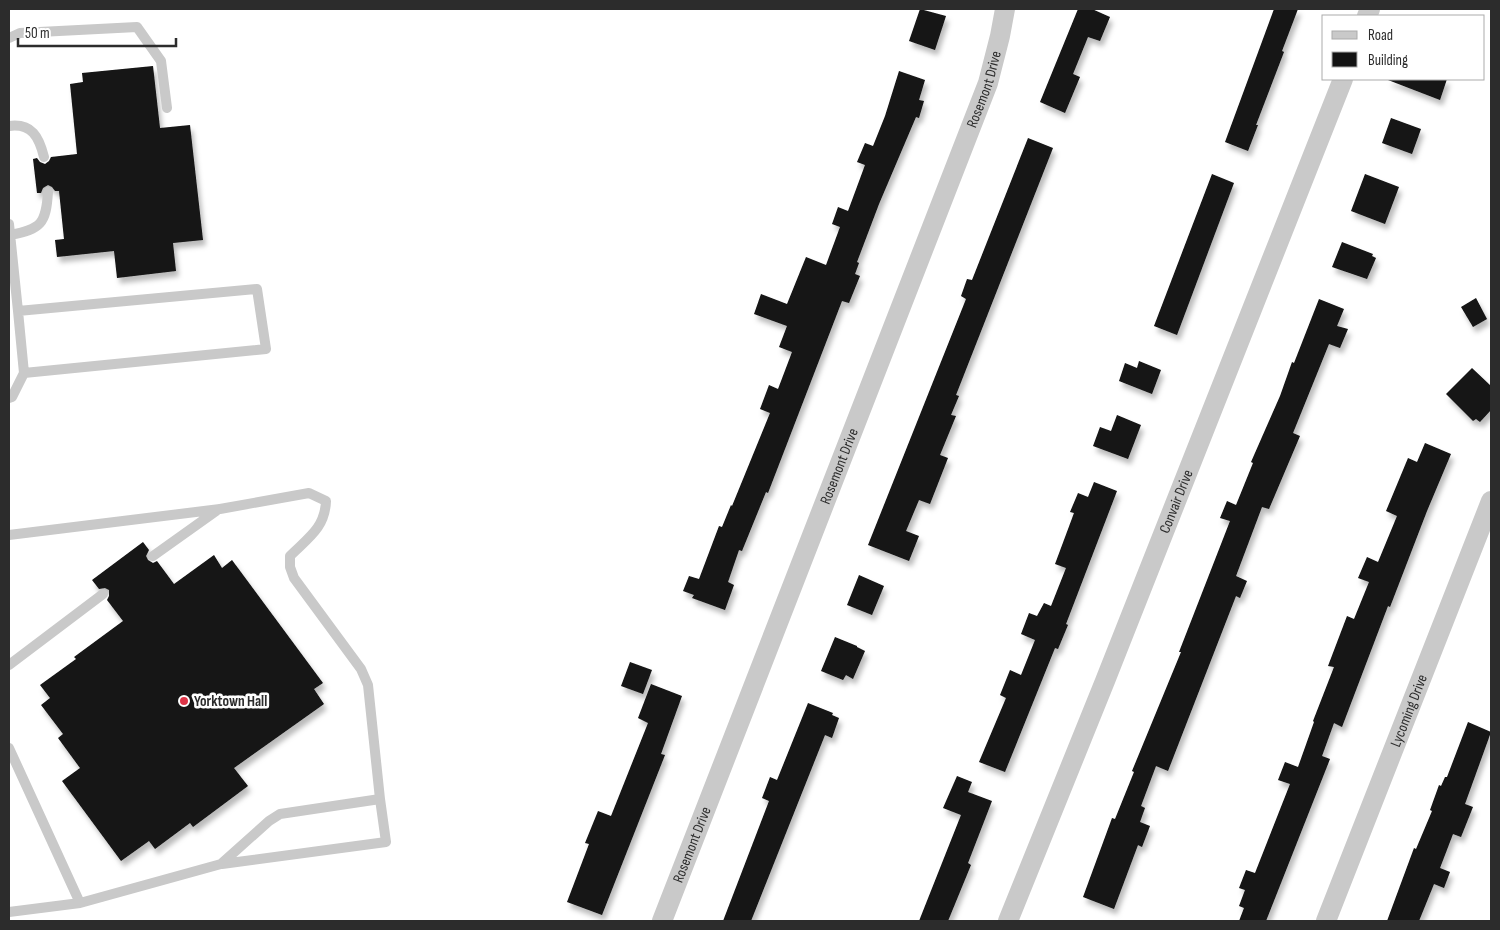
<svg xmlns="http://www.w3.org/2000/svg" width="1500" height="930" font-family="'Sofia Sans Condensed',sans-serif">
	<style>
		.building { fill: #131313; filter: url(#shadow) }
		.lines { fill: none; stroke-linecap: round; stroke-linejoin: round }
		.service { stroke: #c9c9c9; stroke-width: 10 }
		.minor { stroke: #c9c9c9; stroke-width: 20 }
		.poi-dot { fill: #dd3447; stroke: #fff; stroke-width: 2 }
		.labels { text-anchor: middle; stroke-width: 5; stroke-linejoin: round; paint-order: stroke }
		.street-label { font-size: 15px; fill: #2c2c2c; stroke: #fff }
		.poi-label { font-size: 15px; font-weight: bold; fill: #2c2c2c; stroke: #fff; text-anchor: start }
	</style>
	<defs>
		<filter id="shadow"><feDropShadow dx="3" dy="5.5" stdDeviation="2.5" flood-color="#0004"/></filter>
	</defs>
	<rect width="100%" height="100%" fill="#fff"/>
	<path class="building" d="M 920,9 L 946,16 L 935,50 L 909,41 Z
		M 1078,9 L 1092,9 L 1110,17 L 1100,41 L 1088,37 L 1073,74 L 1080,77 L 1065,113 L 1040,102 Z
		M 1274,9 L 1298,9 L 1282,51 L 1284,52 L 1256,125 L 1258,125 L 1248,151 L 1225,142 Z
		M 153,66 L 160,128 L 190,125 L 203,240 L 173,243 L 176,271 L 117,278 L 114,251 L 57,257 L 55,240 L 64,239 L 59,191 L 55,191 L 52,187 L 48,185 L 43,188 L 41,193 L 37,193 L 33,159 L 37,158 L 40,162 L 45,164 L 49,161 L 51,157 L 77,154 L 70,84 L 83,82 L 82,73 Z
		M 899,71 L 925,80 L 919,100 L 924,101 L 919,118 L 916,117 L 879,204 L 857,262 L 859,263 L 855,274 L 860,276 L 849,303 L 842,301 L 768,493 L 766,492 L 742,551 L 739,550 L 728,582 L 734,585 L 725,610 L 692,598 L 694,595 L 683,591 L 689,576 L 699,579 L 719,526 L 722,527 L 731,505 L 732,506 L 770,413 L 760,409 L 769,385 L 778,389 L 792,352 L 779,347 L 787,326 L 754,314 L 761,294 L 787,304 L 806,257 L 826,265 L 840,227 L 832,224 L 838,207 L 848,211 L 865,165 L 857,162 L 865,143 L 873,146 L 885,116 Z
		M 1388,79 L 1447,79 L 1440,100 L 1388,80 Z
		M 1391,118 L 1421,129 L 1412,154 L 1382,143 Z
		M 1028,138 L 1053,148 L 956,395 L 959,396 L 951,415 L 956,416 L 940,455 L 948,458 L 930,504 L 919,500 L 906,531 L 919,536 L 909,561 L 868,545 L 966,299 L 961,296 L 967,279 L 972,280 Z
		M 1212,174 L 1234,183 L 1177,335 L 1154,326 Z
		M 1365,174 L 1399,187 L 1385,224 L 1351,211 Z
		M 1342,242 L 1373,254 L 1372,256 L 1376,258 L 1367,279 L 1332,267 Z
		M 1476,298 L 1487,319 L 1473,327 L 1461,307 Z
		M 1319,299 L 1344,309 L 1337,326 L 1348,329 L 1340,348 L 1329,344 L 1293,433 L 1300,436 L 1269,509 L 1262,507 L 1236,576 L 1247,581 L 1240,598 L 1236,596 L 1168,771 L 1156,766 L 1141,806 L 1145,808 L 1140,822 L 1150,826 L 1142,847 L 1138,845 L 1114,909 L 1083,897 L 1112,818 L 1115,819 L 1134,772 L 1132,771 L 1181,652 L 1179,652 L 1230,521 L 1220,518 L 1227,501 L 1236,505 L 1253,463 L 1251,462 L 1280,396 L 1292,362 L 1294,363 Z
		M 1139,361 L 1161,370 L 1152,394 L 1119,381 L 1125,363 L 1137,368 Z
		M 1472,368 L 1491,386 L 1491,410 L 1480,422 L 1476,419 L 1473,421 L 1446,394 Z
		M 1117,415 L 1141,425 L 1128,459 L 1093,446 L 1100,427 L 1111,431 Z
		M 1425,443 L 1451,454 L 1427,511 L 1390,607 L 1388,606 L 1342,727 L 1334,723 L 1322,756 L 1330,759 L 1266,921 L 1239,921 L 1244,908 L 1239,906 L 1245,890 L 1239,888 L 1246,870 L 1255,873 L 1290,784 L 1278,780 L 1285,762 L 1298,767 L 1314,722 L 1313,721 L 1334,667 L 1328,666 L 1347,616 L 1354,619 L 1369,582 L 1358,578 L 1367,557 L 1378,562 L 1397,516 L 1386,511 L 1408,458 L 1417,462 Z
		M 1094,482 L 1117,491 L 1066,624 L 1068,625 L 1058,649 L 1055,648 L 1005,772 L 979,762 L 1006,698 L 1000,695 L 1010,670 L 1021,675 L 1035,640 L 1021,634 L 1029,613 L 1037,616 L 1044,603 L 1051,606 L 1066,568 L 1055,564 L 1074,513 L 1070,512 L 1078,493 L 1088,497 Z
		M 143,542 L 149,550 L 146,556 L 148,560 L 153,563 L 157,561 L 174,584 L 214,555 L 222,568 L 232,560 L 323,683 L 314,689 L 324,704 L 234,768 L 248,786 L 193,827 L 190,823 L 155,849 L 149,841 L 121,861 L 62,781 L 80,768 L 58,738 L 63,734 L 41,705 L 50,698 L 40,685 L 76,659 L 74,657 L 123,621 L 107,600 L 109,596 L 109,590 L 105,588 L 99,589 L 92,580 Z
		M 859,575 L 884,586 L 872,615 L 847,605 Z
		M 835,637 L 857,646 L 857,647 L 865,651 L 853,679 L 846,675 L 843,680 L 821,671 Z
		M 630,662 L 652,670 L 643,694 L 621,686 Z
		M 651,684 L 682,696 L 661,754 L 665,755 L 602,915 L 567,902 L 589,844 L 585,843 L 598,811 L 611,816 L 648,723 L 638,718 Z
		M 808,703 L 833,713 L 832,715 L 839,718 L 832,738 L 825,735 L 751,921 L 723,921 L 769,801 L 762,798 L 770,777 L 777,780 Z
		M 1468,722 L 1491,732 L 1465,804 L 1473,807 L 1461,837 L 1453,834 L 1440,868 L 1450,872 L 1444,888 L 1434,884 L 1419,921 L 1387,921 L 1414,848 L 1416,849 L 1432,811 L 1430,810 L 1439,785 L 1441,786 L 1445,777 L 1447,777 Z
		M 957,776 L 972,782 L 968,792 L 992,801 L 968,863 L 971,865 L 948,921 L 919,921 L 961,815 L 943,808 Z"/>
	<g class="lines">
		<path class="service" d="M 9,38 L 20,33 L 137,27 L 161,61 L 167,108
			M 9,126 C 32,123 39,137 44,157
			M 9,224 L 18,311 L 257,289 L 266,349 L 24,373 L 12,397 L 9,398
			M 10,235 C 41,229 46,224 48,192
			M 18,311 L 24,373
			M 9,535 L 220,509 L 309,493 L 326,501 C 325,528 308,538 290,556 L 290,567 L 294,578 L 361,669 L 368,685 L 380,799 L 280,814 L 269,821 L 221,864 L 80,903
			M 153,556 L 219,509
			M 9,665 L 103,594
			M 9,748 L 80,903 L 9,912
			M 222,864 L 386,842 L 380,799"/>
		<g class="minor">
			<path d="M 1367,16 L 1370,9"/>
			<path id="s1" d="M 662,921 L 988,83 L 1000,36 L 1005,9"/>
			<path id="s2" d="M 1008,921 L 1105,681 L 1343,79"/>
			<path id="s3" d="M 1326,921 L 1491,501"/>
		</g>
	</g>
	<circle class="poi-dot" cx="184" cy="701" r="5"/>
	<g class="labels">
		<g class="street-label">
			<text dy="5" stroke="none"><textPath href="#s1" startOffset="892">Rosemont Drive</textPath></text>
			<text dy="5" stroke="none"><textPath href="#s1" startOffset="488">Rosemont Drive</textPath></text>
			<text dy="5" stroke="none"><textPath href="#s2" startOffset="452">Convair Drive</textPath></text>
			<text dy="5" stroke="none"><textPath href="#s3" startOffset="226">Lycoming Drive</textPath></text>
			<text dy="5" stroke="none"><textPath href="#s1" startOffset="82">Rosemont Drive</textPath></text>
		</g>
		<g class="poi-label">
			<text x="194" y="706">Yorktown Hall</text>
		</g>
	</g>
	<rect width="1500" height="930" fill="none" stroke="#2c2c2c" stroke-width="20"/>
	<rect x="1322" y="15" width="162" height="65" fill="#ffffff" stroke="#ababab"/>
	<rect x="1332" y="31" width="25" height="8" fill="#c9c9c9" stroke="#ababab"/>
	<text x="1368" y="40" font-size="15" fill="#2c2c2c">Road</text>
	<rect x="1332" y="52" width="25" height="15" fill="#131313" stroke="#ababab"/>
	<text x="1368" y="65" font-size="15" fill="#2c2c2c">Building</text>
	<path d="M18 38v8h158v-8" fill="none" stroke="#2c2c2c" stroke-width="2.5"/>
	<text x="25" y="38" font-size="15" fill="#2c2c2c" stroke="#ffffff" stroke-width="4" paint-order="stroke">50 m</text>
</svg>
